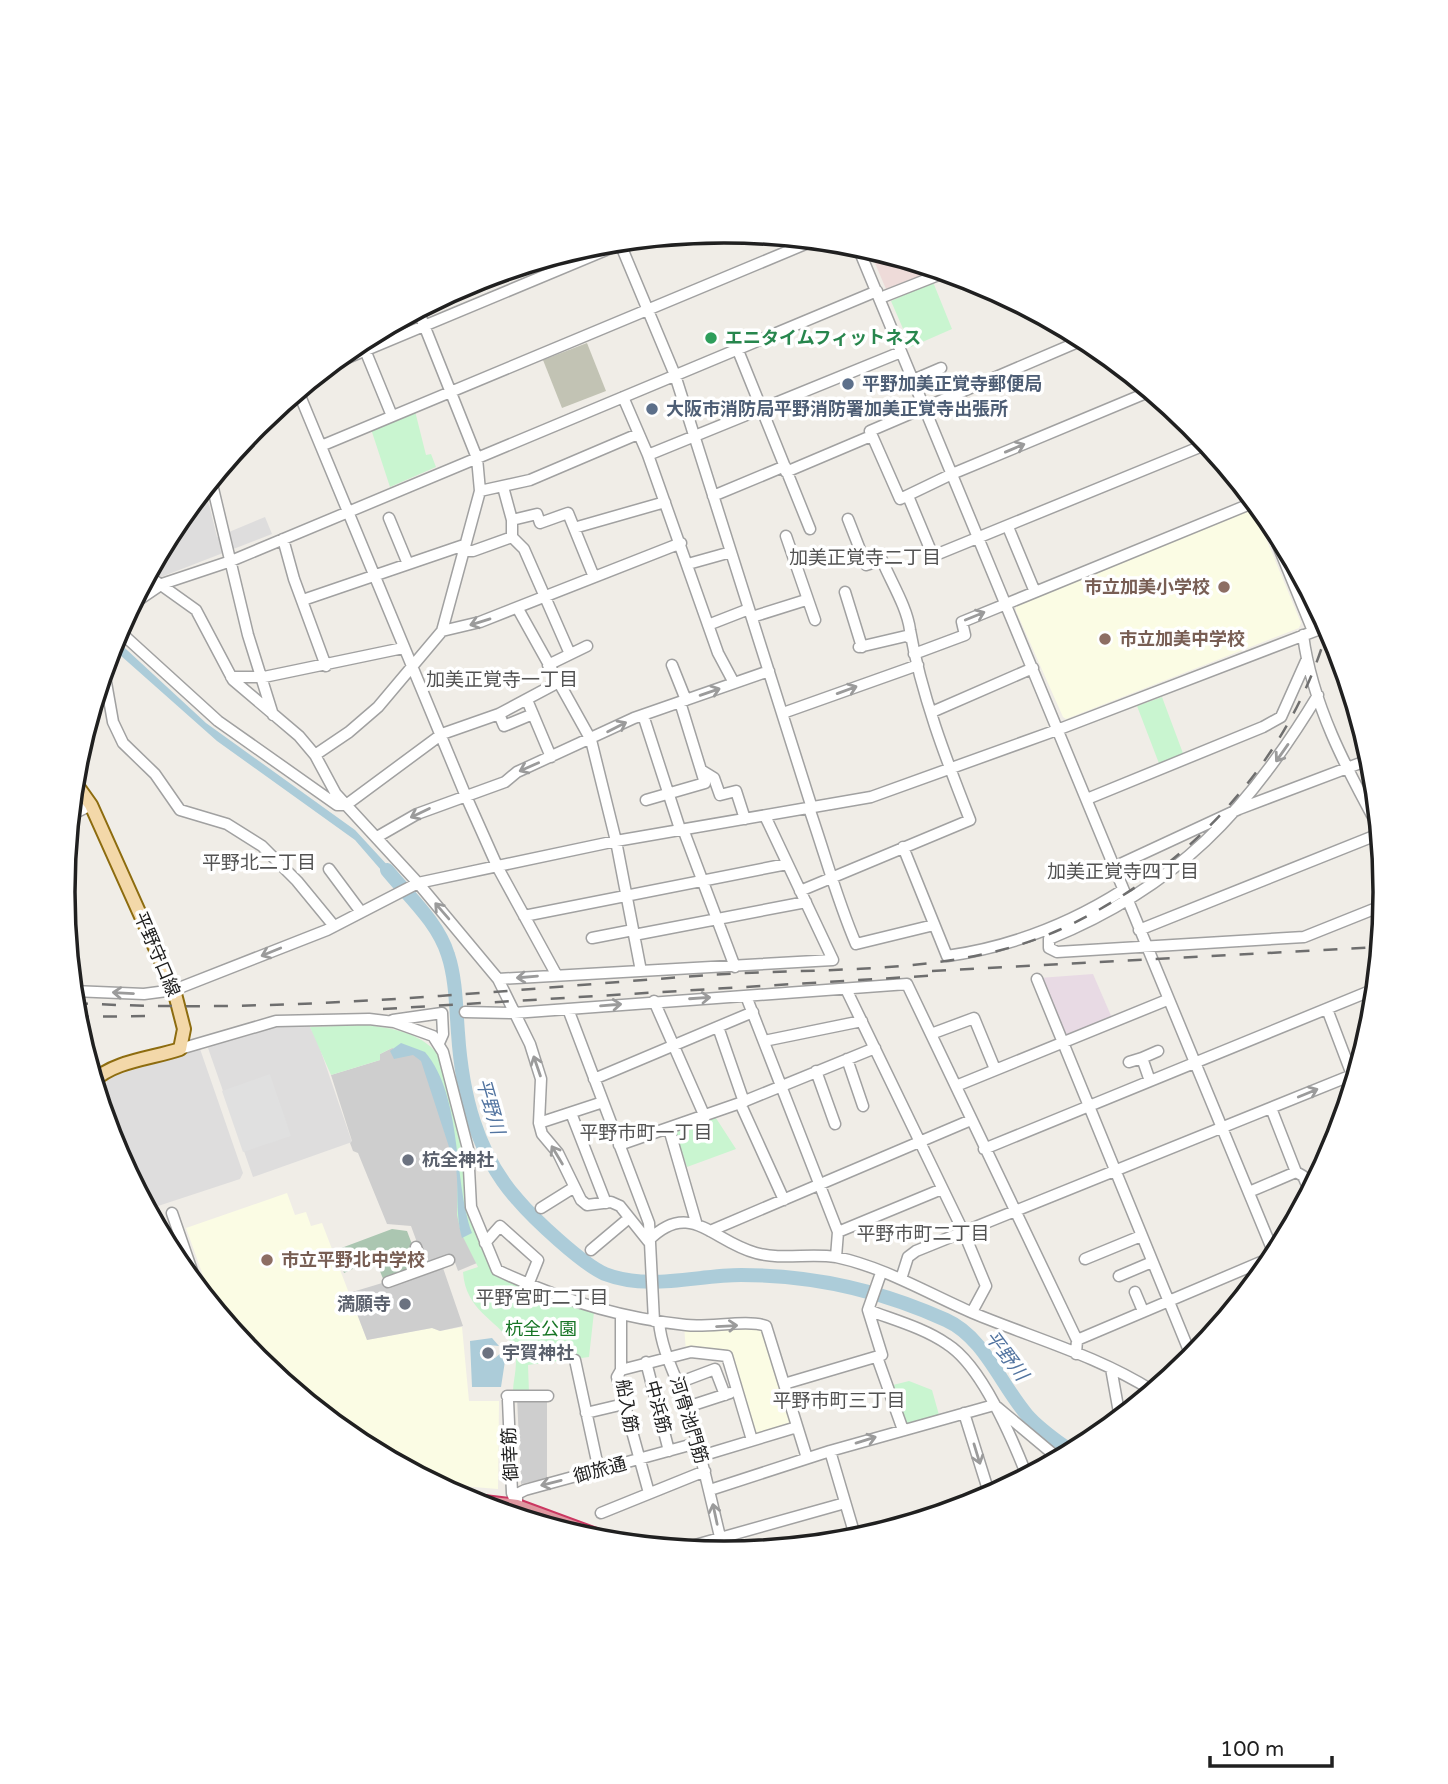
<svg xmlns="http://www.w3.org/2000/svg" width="1448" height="1784" font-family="'Varela Round','Noto Sans JP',sans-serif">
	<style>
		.residential { fill: #dedddd }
		.commercial { fill: #eedbd9 }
		.industrial { fill: #e8dae4 }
		.education { fill: #fbfce4 }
		.religious { fill: #cecece }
		.construction { fill: #c2c3b4 }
		.cemetery { fill: #abc6b1 }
		.park { fill: #c9f5d0 }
		.parking { fill: #e0e0e0 }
		.water { fill: #acccd9 }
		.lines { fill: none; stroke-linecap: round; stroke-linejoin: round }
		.river { stroke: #acccd9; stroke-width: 14 }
		.minor-casing { stroke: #a1a1a1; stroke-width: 13 }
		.major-casing { stroke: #8d6c0f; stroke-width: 16 }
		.highway-casing { stroke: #cb3761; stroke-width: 18 }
		.minor { stroke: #fff; stroke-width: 10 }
		.major { stroke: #f3d8a9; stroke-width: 12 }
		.highway { stroke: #df97a0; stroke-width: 14 }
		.rail { stroke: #6e6e6e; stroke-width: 2.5; stroke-dasharray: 14 14; stroke-linecap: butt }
		.oneway { stroke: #9b9b9b }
		.leisure-dot { fill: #2e9e5b; stroke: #fff; stroke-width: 2.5 }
		.service-dot { fill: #5c6f8a; stroke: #fff; stroke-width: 2.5 }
		.education-dot { fill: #8d6e63; stroke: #fff; stroke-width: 2.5 }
		.worship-dot { fill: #6b7280; stroke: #fff; stroke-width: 2.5 }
		.labels { text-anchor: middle; stroke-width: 7; stroke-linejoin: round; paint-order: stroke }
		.leisure-label { font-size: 18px; font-weight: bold; fill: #27864d; stroke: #fff; text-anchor: start }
		.service-label { font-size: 18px; font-weight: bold; fill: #4e5e75; stroke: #fff; text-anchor: start }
		.education-label { font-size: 18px; font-weight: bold; fill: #785e54; stroke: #fff; text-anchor: start }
		.street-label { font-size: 18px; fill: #202020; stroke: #fff }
		.worship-label { font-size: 18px; font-weight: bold; fill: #5b616d; stroke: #fff; text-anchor: start }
		.park-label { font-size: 18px; fill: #177525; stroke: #fff }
		.neighbourhood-label { font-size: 19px; fill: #535353; stroke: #fff }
		.water-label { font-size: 19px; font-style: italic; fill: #5274a0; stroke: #fff }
		.rim { fill: none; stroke: #202020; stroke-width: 3.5 }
	</style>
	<rect width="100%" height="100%" fill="#f0ede7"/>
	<path class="residential" d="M 205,488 L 217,537 L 265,517 L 272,534 L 161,577 L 150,571 L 175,524 Z
		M 308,1022 L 312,1031 L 314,1031 L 352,1142 L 253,1177 L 208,1048 L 209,1044 L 278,1024 Z
		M 200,1049 L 243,1173 L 240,1179 L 155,1207 L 148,1188 L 143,1189 L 106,1086 L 107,1078 Z"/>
	<path class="commercial" d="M 869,249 L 914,262 L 920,276 L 886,289 Z"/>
	<path class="industrial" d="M 1093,974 L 1112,1018 L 1064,1037 L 1039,978 Z"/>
	<path class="education" d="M 1253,507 L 1301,623 L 1299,628 L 1066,719 L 1063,717 L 1016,611 L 1016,603 Z
		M 287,1193 L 295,1215 L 306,1212 L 311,1226 L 322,1223 L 367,1340 L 432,1328 L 440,1331 L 462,1327 L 469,1401 L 499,1401 L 498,1489 L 437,1484 L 356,1441 L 256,1359 L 215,1309 L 186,1228 Z
		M 761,1324 L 797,1427 L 752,1440 L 728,1357 L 686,1352 L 684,1325 Z"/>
	<path class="religious" d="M 392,1048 L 414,1054 L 422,1060 L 458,1167 L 470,1249 L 477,1263 L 458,1271 L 453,1257 L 426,1267 L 411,1226 L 387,1224 L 358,1153 L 353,1151 L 350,1143 L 352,1141 L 331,1075 L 380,1060 L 380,1054 Z
		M 442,1265 L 463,1326 L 440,1331 L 432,1328 L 367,1340 L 349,1293 Z
		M 517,1397 L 547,1397 L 547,1478 L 521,1484 Z"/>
	<path class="construction" d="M 587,343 L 606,391 L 562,408 L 543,360 Z"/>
	<path class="cemetery" d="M 392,1229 L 407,1231 L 421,1268 L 384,1281 L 375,1259 L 344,1273 L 336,1250 Z"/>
	<path class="park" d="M 933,282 L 952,329 L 911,347 L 891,301 Z
		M 415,411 L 426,455 L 431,454 L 436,467 L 390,487 L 371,429 Z
		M 1162,697 L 1184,756 L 1160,766 L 1137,706 Z
		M 365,1025 C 392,1028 419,1032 438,1054 L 457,1123 L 472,1222 L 495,1274 L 520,1286 L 594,1312 L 589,1357 L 528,1365 L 529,1393 L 513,1392 C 513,1380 518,1366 515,1354 C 507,1321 466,1317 463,1272 L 478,1267 L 461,1233 L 457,1215 L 458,1167 L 422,1060 L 414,1054 L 392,1048 L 380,1054 L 380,1060 L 331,1075 L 310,1027 Z
		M 714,1115 L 736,1149 L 687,1167 L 676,1135 L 678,1131 Z
		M 909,1381 L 932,1390 L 939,1415 L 910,1424 L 905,1422 L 893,1385 Z"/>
	<path class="parking" d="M 270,1074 L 291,1136 L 243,1152 L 222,1091 Z"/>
	<path class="water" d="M 114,638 L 206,723 L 355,830 L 402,881 L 394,885 L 355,840 L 217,741 L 111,647 Z
		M 401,1043 L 425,1052 C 463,1097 453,1180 472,1233 L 462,1238 C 454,1210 461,1180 453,1153 L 451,1153 L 421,1061 L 413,1055 L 394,1059 L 390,1051 Z
		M 492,1338 L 499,1346 L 489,1345 L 485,1352 L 487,1356 L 495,1358 L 502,1352 L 505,1361 L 501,1387 L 472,1387 L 470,1341 Z"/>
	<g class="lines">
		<path class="river" d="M 387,870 C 408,896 438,922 448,955 C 456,979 456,1008 458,1033 C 462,1093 476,1153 517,1199 C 534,1219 582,1264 605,1274 C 649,1291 697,1275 741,1275 C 812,1275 882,1291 946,1320 C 984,1337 1001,1385 1027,1415 C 1039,1429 1057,1441 1072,1452"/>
		<g class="minor-casing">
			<path id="minor" d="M 619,241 L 675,375 L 812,808
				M 857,245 L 1275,1256
				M 880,298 L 946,272
				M 1085,339 L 870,431 L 900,499 L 952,474 L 1151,391
				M 737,348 L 810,529
				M 365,350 L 392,416
				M 328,366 L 630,240
				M 913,380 L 941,368
				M 298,391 L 465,794 L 498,868 L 556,974
				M 623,397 L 648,455 L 718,653 L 734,683
				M 321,446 L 815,240
				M 648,455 L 901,352
				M 786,472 L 871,436
				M 211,480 L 248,635 L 273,715
				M 503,487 L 512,520 L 512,537 L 524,549 L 570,654
				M 480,491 L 530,480 L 638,434
				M 713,496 L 785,466
				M 908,496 L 933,556 L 1207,444
				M 1266,516 L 1313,631
				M 389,518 L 408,564
				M 512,520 L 537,514 L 540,523 L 568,513 L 594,577
				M 1008,527 L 1035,592
				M 574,528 L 665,502
				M 786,536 L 815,620
				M 283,539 L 294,579 L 326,666
				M 462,551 L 473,551 L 512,537
				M 688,564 L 731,552
				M 147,575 L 196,610 L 233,680 L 299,736 L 315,755 L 336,794 L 418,883 L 498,979 L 530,1044 L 541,1079 L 539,1123 L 542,1134 L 558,1153 L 581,1200 L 587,1205 L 611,1202 L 620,1206 L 648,1241
				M 845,592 L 862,647
				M 303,600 L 464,545
				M 131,605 L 162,584 L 231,561 L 877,291
				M 518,609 L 591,740 L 616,841 L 641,971
				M 752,617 L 806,600
				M 708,625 L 749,609
				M 118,630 L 218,721 L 337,805 L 346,805 L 442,734 L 499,714 L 557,683
				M 442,631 L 480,622 L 681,543
				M 1303,635 C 1312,704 1346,768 1379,828
				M 859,647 L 906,636 L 910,638
				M 914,654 L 965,635 L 962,622 L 1255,502
				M 548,665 L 587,646
				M 672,665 L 686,700
				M 104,671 L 113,722 L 123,743 L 155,774 L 180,810 L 227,824 L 262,846 L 297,881 L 334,926
				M 231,677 L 264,677 L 403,648
				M 1318,695 C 1248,811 1177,887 1049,939 L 1049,948 L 1057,952 L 1304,937 L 1384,905
				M 527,700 L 551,757
				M 932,712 L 1033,668
				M 783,713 L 918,665
				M 499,714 L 504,726 L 533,714
				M 643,715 L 680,829
				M 315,755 L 349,732 L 378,707 L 442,631 L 480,491 L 477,458 L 418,310
				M 701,770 L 714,778 L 720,795 L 736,791 L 745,819
				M 1087,799 L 1263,727 L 1281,717 L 1306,661
				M 646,800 L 705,783 L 680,702
				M 809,808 C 825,854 837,900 856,944 L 934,925
				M 71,815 L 91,805
				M 683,829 L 735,967
				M 377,837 L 417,814 L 505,782 L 517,772 L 634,718 L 769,671
				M 903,847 L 947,956 C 1010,947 1068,925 1123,890
				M 1114,867 L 1239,809 L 1371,759
				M 329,869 L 361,912
				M 800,891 L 970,820 C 946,759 921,694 910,630 C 907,607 891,582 882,560 L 866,565 L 848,519
				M 524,916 L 787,864
				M 1139,930 L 1379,834
				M 634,935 L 806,902
				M 592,938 L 633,930
				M 498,979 L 833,960 L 765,816
				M 1037,979 L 1192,1358
				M 846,989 L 964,1233 L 986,1286 L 972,1312
				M 73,991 L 144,994 L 174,990 L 327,930 L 418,883 L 616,841 L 871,797 L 1057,730 L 1328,626
				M 746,996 L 838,1232 L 836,1257
				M 654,1001 L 705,1117
				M 568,1009 L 649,1223 L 654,1321
				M 1327,1009 L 1354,1080
				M 465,1012 L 514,1013 L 907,984 L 1077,1340 L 1076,1354
				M 393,1020 L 442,1013 L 443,1034 L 439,1043
				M 718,1027 L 744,1102
				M 931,1034 L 974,1018 L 995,1069
				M 764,1041 L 862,1021
				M 180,1049 L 276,1021 L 369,1019 L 394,1022 L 433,1036 L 443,1052 L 468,1149 L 471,1207 L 497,1270 C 558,1299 619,1318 686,1325 C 709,1328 747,1319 766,1326 L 807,1458
				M 847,1059 L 863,1106
				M 1129,1062 L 1142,1058
				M 816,1071 L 835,1124
				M 594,1079 L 753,1012
				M 1150,1081 L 1142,1058 L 1158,1051
				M 956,1086 L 1167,1000
				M 740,1103 L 784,1200
				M 1271,1108 L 1296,1172 L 1303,1176 L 1310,1192
				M 571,1113 L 606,1203
				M 539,1123 L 603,1102
				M 669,1129 L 696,1222
				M 619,1145 L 740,1103 L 875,1048
				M 984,1149 L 1375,989
				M 1249,1192 L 1296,1172
				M 541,1208 L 573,1188
				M 172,1213 L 198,1288
				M 710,1231 L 971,1120
				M 838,1232 L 942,1189
				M 648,1241 C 690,1198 713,1242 756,1253 C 781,1260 810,1253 836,1257 C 884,1267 929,1294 973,1313 C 1033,1338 1098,1356 1153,1391
				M 485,1243 L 500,1226 L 538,1260 L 528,1285
				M 416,1247 L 424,1269
				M 591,1250 L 629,1218
				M 1085,1259 L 1141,1236
				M 1119,1276 L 1152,1262
				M 901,1279 L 908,1257 L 916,1251 L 1357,1073
				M 388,1282 L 449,1260
				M 1135,1292 L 1143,1311
				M 868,1310 C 894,1320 924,1328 947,1344 C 982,1366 1012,1438 1027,1476
				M 621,1316 L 621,1370 L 617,1377 L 649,1493
				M 659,1322 C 662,1354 678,1379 688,1410 C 702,1457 712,1505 724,1553
				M 1077,1340 L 1275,1256
				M 877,1357 L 903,1430
				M 575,1360 L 599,1471
				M 646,1362 L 669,1451
				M 1111,1368 L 1120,1418
				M 621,1370 L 691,1352 L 727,1356 L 752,1440
				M 678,1383 L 715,1369 L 725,1395
				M 784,1384 L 882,1355 L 868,1310 L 881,1273
				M 507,1396 L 548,1396
				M 508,1400 L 512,1493 L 521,1518
				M 687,1407 L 730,1393
				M 997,1407 L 1059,1459
				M 586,1413 L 624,1404
				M 964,1413 L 990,1496
				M 830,1451 L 856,1539
				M 701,1456 L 797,1427
				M 710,1490 L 830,1451 L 994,1405
				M 517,1507 L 517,1494 L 525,1490 L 697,1443
				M 601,1513 L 705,1471
				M 681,1549 L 845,1503"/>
		</g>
		<g class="major-casing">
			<path id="major" d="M 74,781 L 91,805 L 174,990 L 184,1029 L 180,1049 C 154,1058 113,1061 94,1081"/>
		</g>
		<g class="highway-casing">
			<path id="highway" d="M 467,1501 L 517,1507 L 612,1542"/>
		</g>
		<use href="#minor" class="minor"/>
		<use href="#major" class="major"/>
		<use href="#highway" class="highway"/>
		<path class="rail" d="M 932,971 L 1380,947
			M 74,1003 C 286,1015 499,990 710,975 C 823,967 954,977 1059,930 C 1185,873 1291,762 1328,627
			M 383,1009 L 942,975
			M 75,1017 L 149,1016"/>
	</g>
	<defs><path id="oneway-shaft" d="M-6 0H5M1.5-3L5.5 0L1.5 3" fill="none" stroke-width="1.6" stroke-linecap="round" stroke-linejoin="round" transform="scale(1.75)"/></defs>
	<g class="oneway">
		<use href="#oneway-shaft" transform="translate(1015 448) rotate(-23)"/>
		<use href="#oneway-shaft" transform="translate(975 616) rotate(-22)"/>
		<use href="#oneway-shaft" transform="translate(480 622) rotate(163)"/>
		<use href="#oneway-shaft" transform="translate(847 690) rotate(-20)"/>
		<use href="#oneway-shaft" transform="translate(710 692) rotate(-19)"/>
		<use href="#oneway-shaft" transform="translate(617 727) rotate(-27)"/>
		<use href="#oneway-shaft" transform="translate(1282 753) rotate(125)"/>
		<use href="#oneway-shaft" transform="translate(529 767) rotate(156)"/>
		<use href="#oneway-shaft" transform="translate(420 813) rotate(154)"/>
		<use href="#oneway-shaft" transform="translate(442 911) rotate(-131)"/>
		<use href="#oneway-shaft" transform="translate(271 952) rotate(158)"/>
		<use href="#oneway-shaft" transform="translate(527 977) rotate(175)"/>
		<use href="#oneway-shaft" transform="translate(123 993) rotate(-177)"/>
		<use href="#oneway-shaft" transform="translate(700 998) rotate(-4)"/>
		<use href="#oneway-shaft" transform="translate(611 1005) rotate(-5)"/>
		<use href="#oneway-shaft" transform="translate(537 1066) rotate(-109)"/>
		<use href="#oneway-shaft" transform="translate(1308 1093) rotate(-22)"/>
		<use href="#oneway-shaft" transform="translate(557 1155) rotate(-121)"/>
		<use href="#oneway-shaft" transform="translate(727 1326) rotate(-3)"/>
		<use href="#oneway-shaft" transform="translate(866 1440) rotate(-17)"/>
		<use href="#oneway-shaft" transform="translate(977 1454) rotate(73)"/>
		<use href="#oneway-shaft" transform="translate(551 1483) rotate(166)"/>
		<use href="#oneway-shaft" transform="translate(715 1514) rotate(-102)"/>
	</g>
	<circle class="leisure-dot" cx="711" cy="338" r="7"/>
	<g class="service-dot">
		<circle cx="848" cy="384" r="7"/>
		<circle cx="652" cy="409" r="7"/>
	</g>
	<g class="education-dot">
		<circle cx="1224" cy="587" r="7"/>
		<circle cx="1105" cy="639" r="7"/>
		<circle cx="267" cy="1260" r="7"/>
	</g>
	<g class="worship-dot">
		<circle cx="408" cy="1160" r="7"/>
		<circle cx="405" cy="1304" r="7"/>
		<circle cx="488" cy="1353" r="7"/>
	</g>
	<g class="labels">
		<g class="leisure-label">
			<text x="725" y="344">エニタイムフィットネス</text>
		</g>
		<g class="service-label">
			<text x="862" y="390">平野加美正覚寺郵便局</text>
			<text x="666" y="415">大阪市消防局平野消防署加美正覚寺出張所</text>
		</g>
		<g class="education-label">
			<text x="1210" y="593" text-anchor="end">市立加美小学校</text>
			<text x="1119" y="645">市立加美中学校</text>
			<text x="281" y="1266">市立平野北中学校</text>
		</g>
		<g class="street-label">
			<text transform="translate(157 954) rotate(67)" y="6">平野守口線</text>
			<text transform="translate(627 1406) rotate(80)" y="6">船入筋</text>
			<text transform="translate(658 1407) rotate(75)" y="6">中浜筋</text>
			<text transform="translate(689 1420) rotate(73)" y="6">河骨池門筋</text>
			<text transform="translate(510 1454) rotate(-93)" y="6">御幸筋</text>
			<text transform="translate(600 1470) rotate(-15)" y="6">御旅通</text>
		</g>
		<g class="worship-label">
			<text x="422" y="1166">杭全神社</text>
			<text x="391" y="1310" text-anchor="end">満願寺</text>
			<text x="502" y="1359">宇賀神社</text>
		</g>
		<g class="park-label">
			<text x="541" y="1335">杭全公園</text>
		</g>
		<g class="neighbourhood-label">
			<text x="865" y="564">加美正覚寺二丁目</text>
			<text x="502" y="686">加美正覚寺一丁目</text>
			<text x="259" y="869">平野北二丁目</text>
			<text x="1123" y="878">加美正覚寺四丁目</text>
			<text x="646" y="1139">平野市町一丁目</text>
			<text x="923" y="1240">平野市町二丁目</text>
			<text x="542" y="1304">平野宮町二丁目</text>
			<text x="839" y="1407">平野市町三丁目</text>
		</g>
		<g class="water-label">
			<text transform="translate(491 1106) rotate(74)" y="7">平野川</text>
			<text transform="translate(1007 1355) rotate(53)" y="7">平野川</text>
		</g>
	</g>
	<path d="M0 0H1448V1784H0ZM75 892a649 649 0 1 1 1298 0a649 649 0 1 1-1298 0Z" fill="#fff" fill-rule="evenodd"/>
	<path class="rim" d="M75 892a649 649 0 1 1 1298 0a649 649 0 1 1-1298 0Z"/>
	<path d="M1210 1756v10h122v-10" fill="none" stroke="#202020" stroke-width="3.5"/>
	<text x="1220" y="1756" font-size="21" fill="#202020" stroke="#ffffff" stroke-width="5" paint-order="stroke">100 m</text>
</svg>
